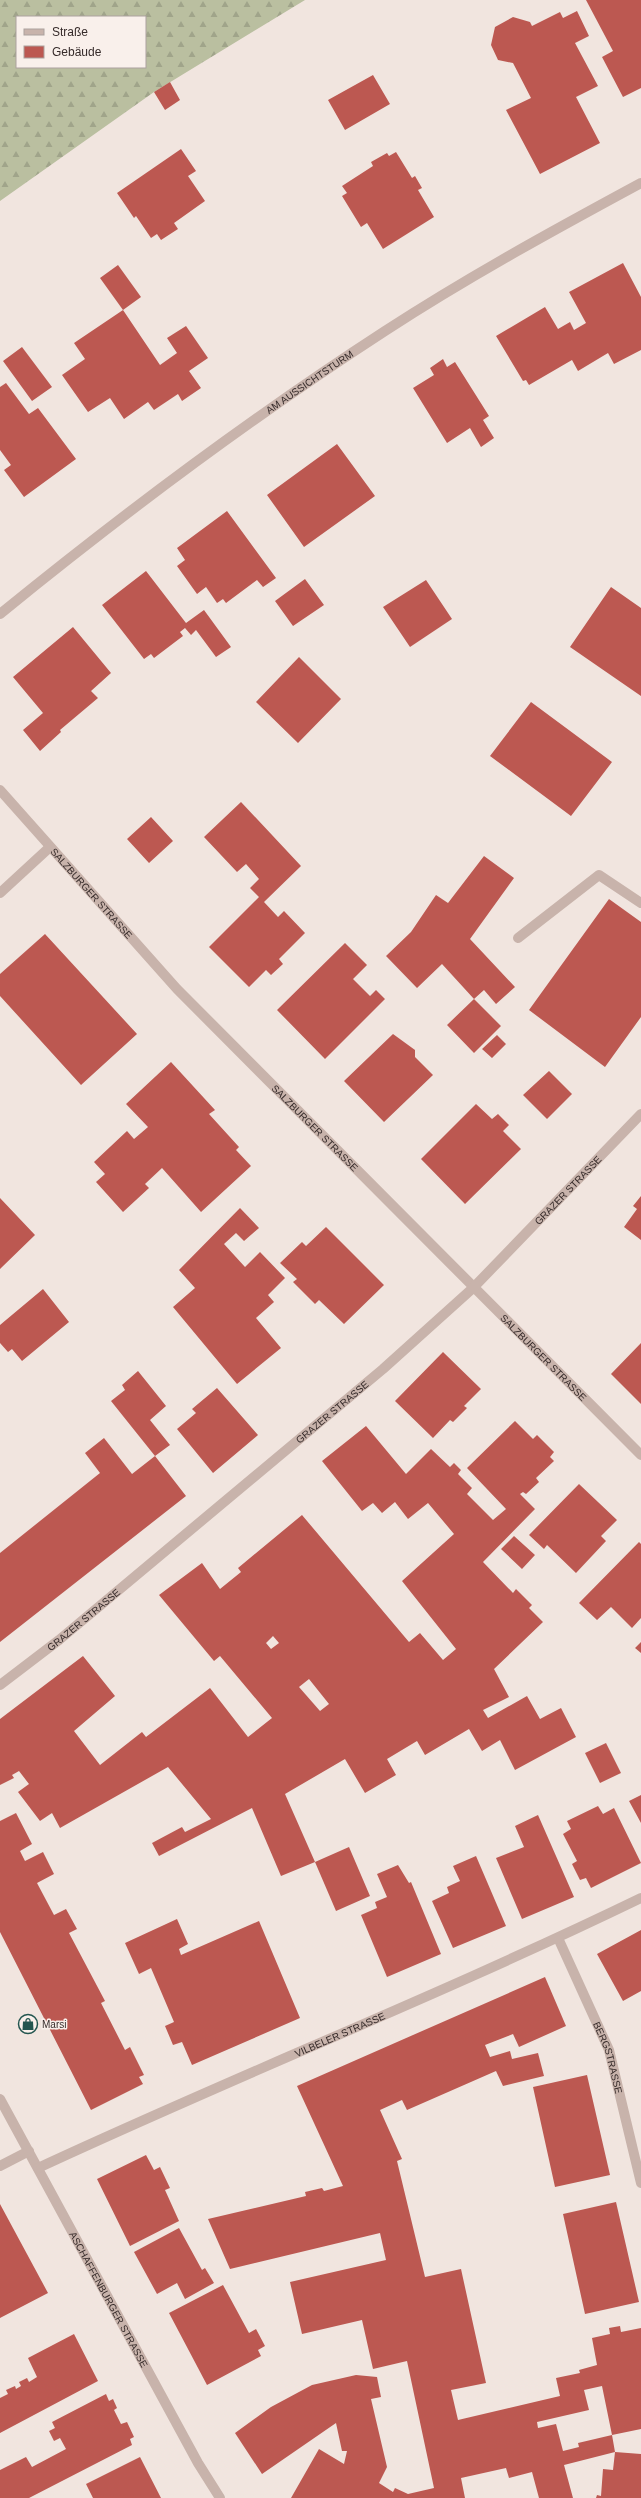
<svg xmlns="http://www.w3.org/2000/svg" width="641" height="2498" font-family="Helvetica,sans-serif">
	<style>
		.forest { fill: url(#forest-firs); fill-rule: evenodd }
		.building { fill: #bc5851; fill-rule: evenodd }
		.lines { fill: none; stroke-linecap: round; stroke-linejoin: round }
		.minor { stroke: #c8b3ab; stroke-width: 10 }
		.labels { text-anchor: middle; stroke-width: 3; stroke-linejoin: round; paint-order: stroke }
		.street-label { font-size: 10px; fill: #362b2a; stroke: #f9f0eb }
		.poi-label { font-size: 10px; fill: #362b2a; stroke: #f9f0eb; text-anchor: start }
	</style>
	<defs>
		<pattern id="forest-firs" width="22" height="20" patternUnits="userSpaceOnUse"><rect width="22" height="20" fill="#babfa0"/><path d="M5 1l3.5 6h-7zM16 11l3.5 6h-7z" fill="#a0a48a"/></pattern>
	</defs>
	<rect width="100%" height="100%" fill="#f1e5df"/>
	<path class="forest" d="M 0,0 L 305,0 L 154,92 L 0,201 ZM 17,17 L 145,17 L 145,67 L 17,67 Z"/>
	<path class="building" d="M 586,0 L 641,0 L 641,88 L 623,97 L 602,57 L 613,51 Z
		M 577,11 L 589,36 L 575,43 L 598,86 L 576,97 L 600,143 L 540,174 L 506,110 L 531,98 L 513,63 L 498,60 L 491,45 L 495,27 L 513,17 L 530,22 L 532,26 L 560,12 L 563,18 Z
		M 373,75 L 390,104 L 345,130 L 328,100 Z
		M 170,82 L 180,100 L 165,110 L 154,92 Z
		M 181,149 L 196,171 L 188,176 L 205,201 L 174,223 L 178,229 L 161,240 L 157,234 L 151,238 L 136,216 L 134,218 L 117,193 Z
		M 396,152 L 412,178 L 415,176 L 422,188 L 418,190 L 434,217 L 383,249 L 367,223 L 361,227 L 342,196 L 347,193 L 342,186 L 373,166 L 371,162 L 387,153 L 389,156 Z
		M 623,263 L 641,297 L 641,350 L 614,364 L 608,353 L 578,371 L 572,360 L 529,385 L 526,380 L 523,381 L 496,336 L 545,307 L 558,329 L 570,322 L 574,330 L 586,323 L 569,292 Z
		M 118,265 L 141,297 L 123,310 L 100,278 Z
		M 123,310 L 160,365 L 177,353 L 167,338 L 186,326 L 208,358 L 189,371 L 201,388 L 182,401 L 178,394 L 154,410 L 148,402 L 124,419 L 110,398 L 88,412 L 62,375 L 85,359 L 74,343 Z
		M 22,347 L 52,387 L 32,401 L 3,361 Z
		M 443,359 L 447,367 L 455,362 L 489,416 L 483,420 L 494,438 L 481,447 L 470,428 L 447,443 L 413,388 L 434,375 L 430,368 Z
		M 6,383 L 29,414 L 38,408 L 76,459 L 24,497 L 4,470 L 11,465 L 0,450 L 0,387 Z
		M 337,444 L 375,496 L 304,547 L 267,495 Z
		M 227,511 L 276,578 L 263,587 L 257,580 L 226,603 L 223,599 L 217,603 L 206,587 L 197,594 L 177,566 L 185,560 L 177,548 Z
		M 146,571 L 186,623 L 204,610 L 231,647 L 216,657 L 196,630 L 191,635 L 185,628 L 180,632 L 183,636 L 154,658 L 151,654 L 144,659 L 102,605 Z
		M 305,579 L 324,605 L 293,626 L 275,601 Z
		M 426,580 L 452,619 L 410,647 L 383,607 Z
		M 611,587 L 641,608 L 641,696 L 570,647 Z
		M 73,627 L 111,673 L 91,691 L 98,698 L 60,730 L 61,732 L 40,751 L 23,730 L 43,713 L 13,677 Z
		M 299,657 L 341,699 L 298,743 L 256,702 Z
		M 531,702 L 612,762 L 571,816 L 490,756 Z
		M 241,802 L 301,866 L 264,902 L 278,917 L 284,911 L 305,933 L 279,959 L 283,964 L 271,975 L 266,970 L 249,987 L 209,947 L 259,897 L 250,888 L 259,879 L 246,864 L 237,872 L 204,837 Z
		M 151,817 L 173,841 L 149,863 L 127,839 Z
		M 484,856 L 514,878 L 470,939 L 515,987 L 496,1004 L 484,990 L 474,999 L 442,964 L 417,988 L 386,956 L 411,932 L 436,895 L 448,903 Z
		M 609,899 L 641,922 L 641,1017 L 605,1067 L 529,1010 Z
		M 45,934 L 137,1034 L 81,1085 L 0,996 L 0,974 Z
		M 345,943 L 367,965 L 353,979 L 370,996 L 376,990 L 385,999 L 325,1059 L 277,1010 Z
		M 474,999 L 501,1026 L 474,1053 L 447,1025 Z
		M 393,1034 L 415,1050 L 415,1057 L 433,1075 L 384,1122 L 344,1081 Z
		M 497,1035 L 506,1044 L 492,1058 L 482,1049 Z
		M 171,1062 L 215,1110 L 209,1114 L 239,1147 L 236,1150 L 251,1166 L 201,1212 L 162,1168 L 145,1184 L 149,1188 L 123,1212 L 96,1182 L 105,1174 L 94,1162 L 127,1131 L 134,1139 L 148,1127 L 126,1104 Z
		M 549,1071 L 572,1094 L 547,1119 L 523,1095 Z
		M 476,1104 L 492,1119 L 498,1114 L 509,1125 L 503,1131 L 521,1149 L 465,1204 L 421,1159 Z
		M 641,1196 L 641,1240 L 624,1227 L 637,1209 L 633,1206 Z
		M 0,1198 L 35,1235 L 0,1269 Z
		M 240,1208 L 259,1228 L 244,1241 L 236,1233 L 224,1244 L 245,1267 L 260,1252 L 285,1278 L 268,1295 L 274,1302 L 256,1318 L 281,1348 L 237,1384 L 173,1307 L 195,1288 L 179,1270 Z
		M 326,1227 L 384,1285 L 344,1324 L 319,1300 L 315,1304 L 293,1282 L 297,1279 L 280,1263 L 302,1242 L 306,1246 Z
		M 43,1289 L 69,1322 L 22,1361 L 12,1349 L 8,1352 L 0,1343 L 0,1325 Z
		M 641,1343 L 641,1404 L 611,1374 Z
		M 443,1352 L 481,1389 L 464,1406 L 467,1408 L 453,1422 L 450,1420 L 433,1438 L 395,1401 Z
		M 138,1371 L 166,1406 L 150,1420 L 170,1445 L 155,1456 L 111,1401 L 125,1390 L 122,1385 Z
		M 217,1388 L 258,1435 L 213,1473 L 177,1429 L 196,1413 L 192,1409 Z
		M 515,1421 L 533,1439 L 537,1435 L 554,1452 L 550,1457 L 554,1461 L 536,1478 L 539,1482 L 526,1494 L 523,1492 L 520,1494 L 535,1509 L 483,1562 L 513,1593 L 516,1589 L 532,1605 L 529,1608 L 543,1622 L 494,1669 L 509,1697 L 483,1710 L 488,1718 L 527,1696 L 540,1719 L 561,1708 L 576,1737 L 515,1770 L 500,1740 L 482,1751 L 469,1729 L 425,1755 L 417,1741 L 387,1759 L 396,1775 L 365,1793 L 345,1759 L 285,1794 L 315,1862 L 281,1876 L 252,1808 L 159,1856 L 152,1843 L 182,1827 L 185,1832 L 211,1819 L 168,1767 L 60,1828 L 52,1813 L 40,1821 L 18,1792 L 29,1784 L 19,1771 L 12,1775 L 14,1778 L 0,1785 L 0,1719 L 83,1656 L 115,1696 L 74,1731 L 100,1765 L 142,1732 L 146,1737 L 210,1688 L 248,1737 L 272,1718 L 220,1656 L 214,1661 L 159,1595 L 202,1563 L 220,1589 L 241,1572 L 238,1568 L 302,1515 L 409,1642 L 420,1633 L 443,1660 L 456,1649 L 402,1581 L 454,1534 L 428,1503 L 408,1519 L 395,1502 L 382,1513 L 373,1503 L 362,1511 L 322,1461 L 366,1426 L 406,1474 L 431,1449 L 450,1467 L 454,1463 L 461,1470 L 458,1474 L 472,1488 L 467,1494 L 493,1520 L 506,1509 L 467,1468 ZM 273,1636 L 279,1643 L 271,1649 L 266,1643 ZM 309,1679 L 329,1704 L 320,1711 L 299,1687 Z
		M 104,1438 L 132,1474 L 155,1456 L 186,1496 L 0,1642 L 0,1553 L 100,1473 L 85,1453 Z
		M 579,1484 L 617,1520 L 601,1536 L 606,1541 L 576,1573 L 547,1545 L 544,1549 L 529,1535 Z
		M 514,1536 L 535,1555 L 522,1569 L 501,1549 Z
		M 639,1542 L 641,1544 L 641,1618 L 632,1628 L 611,1607 L 597,1620 L 579,1603 Z
		M 641,1642 L 641,1653 L 635,1648 Z
		M 606,1743 L 621,1773 L 600,1783 L 585,1753 Z
		M 641,1795 L 641,1823 L 629,1801 Z
		M 598,1806 L 603,1814 L 614,1808 L 641,1863 L 591,1888 L 586,1878 L 580,1880 L 572,1864 L 577,1861 L 563,1834 L 571,1829 L 567,1821 Z
		M 16,1813 L 32,1844 L 20,1851 L 25,1861 L 43,1852 L 54,1874 L 37,1883 L 54,1915 L 66,1909 L 77,1929 L 69,1933 L 105,2001 L 101,2003 L 125,2050 L 130,2047 L 144,2075 L 139,2077 L 143,2084 L 91,2110 L 0,1932 L 0,1821 Z
		M 538,1815 L 574,1897 L 522,1919 L 496,1858 L 524,1847 L 515,1826 Z
		M 349,1847 L 370,1896 L 336,1911 L 315,1862 Z
		M 476,1856 L 506,1926 L 453,1948 L 432,1901 L 449,1893 L 447,1887 L 460,1881 L 453,1866 Z
		M 398,1865 L 409,1883 L 411,1882 L 441,1954 L 387,1977 L 361,1915 L 377,1908 L 375,1902 L 387,1897 L 377,1874 Z
		M 177,1919 L 188,1944 L 179,1949 L 181,1955 L 259,1921 L 300,2018 L 192,2065 L 182,2042 L 173,2045 L 165,2026 L 174,2022 L 151,1968 L 139,1974 L 125,1943 Z
		M 641,1930 L 641,1991 L 623,2001 L 597,1954 Z
		M 545,1977 L 566,2026 L 519,2047 L 513,2034 L 485,2045 L 490,2057 L 510,2051 L 512,2059 L 538,2053 L 544,2076 L 503,2086 L 496,2071 L 407,2110 L 402,2100 L 380,2110 L 402,2159 L 397,2161 L 425,2277 L 461,2269 L 486,2383 L 451,2390 L 458,2420 L 560,2396 L 556,2378 L 580,2373 L 579,2370 L 597,2365 L 592,2338 L 610,2334 L 609,2328 L 620,2326 L 621,2332 L 641,2328 L 641,2429 L 612,2435 L 602,2386 L 584,2390 L 589,2410 L 537,2422 L 538,2428 L 556,2424 L 563,2451 L 579,2447 L 578,2443 L 612,2435 L 615,2452 L 641,2454 L 641,2498 L 596,2498 L 597,2495 L 601,2496 L 603,2469 L 613,2470 L 615,2452 L 564,2465 L 573,2498 L 539,2498 L 532,2472 L 509,2478 L 506,2468 L 461,2478 L 465,2498 L 291,2498 L 319,2449 L 344,2464 L 347,2451 L 342,2451 L 336,2423 L 262,2474 L 235,2433 L 271,2407 L 312,2385 L 356,2375 L 377,2377 L 381,2397 L 371,2399 L 387,2467 L 379,2483 L 393,2492 L 395,2488 L 408,2494 L 434,2488 L 407,2361 L 373,2369 L 362,2320 L 302,2334 L 290,2282 L 386,2260 L 380,2233 L 230,2269 L 208,2219 L 306,2196 L 305,2192 L 322,2188 L 324,2191 L 343,2186 L 297,2086 Z
		M 587,2075 L 610,2175 L 555,2187 L 533,2087 Z
		M 146,2155 L 154,2170 L 160,2167 L 170,2188 L 165,2190 L 179,2221 L 130,2246 L 97,2179 Z
		M 616,2202 L 639,2302 L 585,2314 L 563,2214 Z
		M 0,2204 L 48,2293 L 0,2318 Z
		M 179,2228 L 202,2270 L 205,2268 L 214,2283 L 185,2299 L 177,2283 L 157,2294 L 134,2252 Z
		M 223,2285 L 249,2333 L 256,2329 L 265,2346 L 258,2350 L 261,2356 L 207,2385 L 169,2313 Z
		M 74,2334 L 98,2381 L 0,2433 L 0,2398 L 8,2394 L 6,2390 L 15,2386 L 16,2389 L 21,2386 L 19,2382 L 27,2378 L 29,2382 L 37,2377 L 28,2358 Z
		M 106,2394 L 109,2401 L 113,2399 L 117,2408 L 114,2410 L 121,2424 L 127,2422 L 134,2437 L 130,2439 L 132,2445 L 29,2498 L 0,2498 L 0,2470 L 26,2457 L 32,2467 L 66,2449 L 60,2438 L 54,2441 L 49,2431 L 55,2428 L 52,2422 Z
		M 140,2457 L 161,2498 L 93,2498 L 86,2484 Z"/>
	<g class="lines">
		<g class="minor">
			<path id="s1" d="M 0,614 C 124,513 251,418 385,331 C 468,277 554,230 641,183"/>
			<path id="s2" d="M 0,790 L 177,989 L 641,1455"/>
			<path d="M 0,893 L 50,847"/>
			<path d="M 518,938 L 599,875 L 641,903"/>
			<path id="s3" d="M 0,1685 L 59,1640 L 383,1369 L 473,1288 L 641,1114"/>
			<path id="s4" d="M 558,1938 L 609,2050 L 641,2183"/>
			<path id="s5" d="M 0,2099 L 198,2463 L 220,2498"/>
			<path d="M 0,2166 L 29,2151"/>
			<path id="s6" d="M 38,2168 C 238,2075 443,1994 641,1898"/>
		</g>
	</g>
	<defs>
		<g id="shop-ring" transform="scale(1)"><circle r="9.5" fill="#f9f0eb" stroke="#23554f" stroke-width="1.5"/><path d="M-5-2.5h2.3a2.7 3.5 0 0 1 5.4 0H5L5.5 6h-11ZM-1.5-2.5h3a1.5 2.3 0 0 0-3 0Z" fill="#23554f"/></g>
	</defs>
	<g fill-rule="evenodd">
		<use href="#shop-ring" x="28" y="2024"/>
	</g>
	<g class="labels">
		<g class="street-label">
			<text dy="4" stroke="none"><textPath href="#s1" startOffset="387">AM AUSSICHTSTURM</textPath></text>
			<text dy="4" stroke="none"><textPath href="#s2" startOffset="138">SALZBURGER STRASSE</textPath></text>
			<text dy="4" stroke="none"><textPath href="#s2" startOffset="462">SALZBURGER STRASSE</textPath></text>
			<text dy="4" stroke="none"><textPath href="#s3" startOffset="754">GRAZER STRASSE</textPath></text>
			<text dy="4" stroke="none"><textPath href="#s2" startOffset="786">SALZBURGER STRASSE</textPath></text>
			<text dy="4" stroke="none"><textPath href="#s3" startOffset="430">GRAZER STRASSE</textPath></text>
			<text dy="4" stroke="none"><textPath href="#s3" startOffset="106">GRAZER STRASSE</textPath></text>
			<text dy="4" stroke="none"><textPath href="#s6" startOffset="330">VILBELER STRASSE</textPath></text>
			<text dy="4" stroke="none"><textPath href="#s4" startOffset="130">BERGSTRASSE</textPath></text>
			<text dy="4" stroke="none"><textPath href="#s5" startOffset="228">ASCHAFFENBURGER STRASSE</textPath></text>
		</g>
		<g class="poi-label">
			<text x="42" y="2028">Marsi</text>
		</g>
	</g>
	<rect x="16" y="16" width="130" height="52" fill="#f9f0eb" stroke="#aba19e"/>
	<rect x="24" y="29" width="20" height="6" fill="#c8b3ab" stroke="#aba19e"/>
	<text x="52" y="36" font-size="12" fill="#362b2a">Straße</text>
	<rect x="24" y="46" width="20" height="12" fill="#bc5851" stroke="#aba19e"/>
	<text x="52" y="56" font-size="12" fill="#362b2a">Gebäude</text>
</svg>
